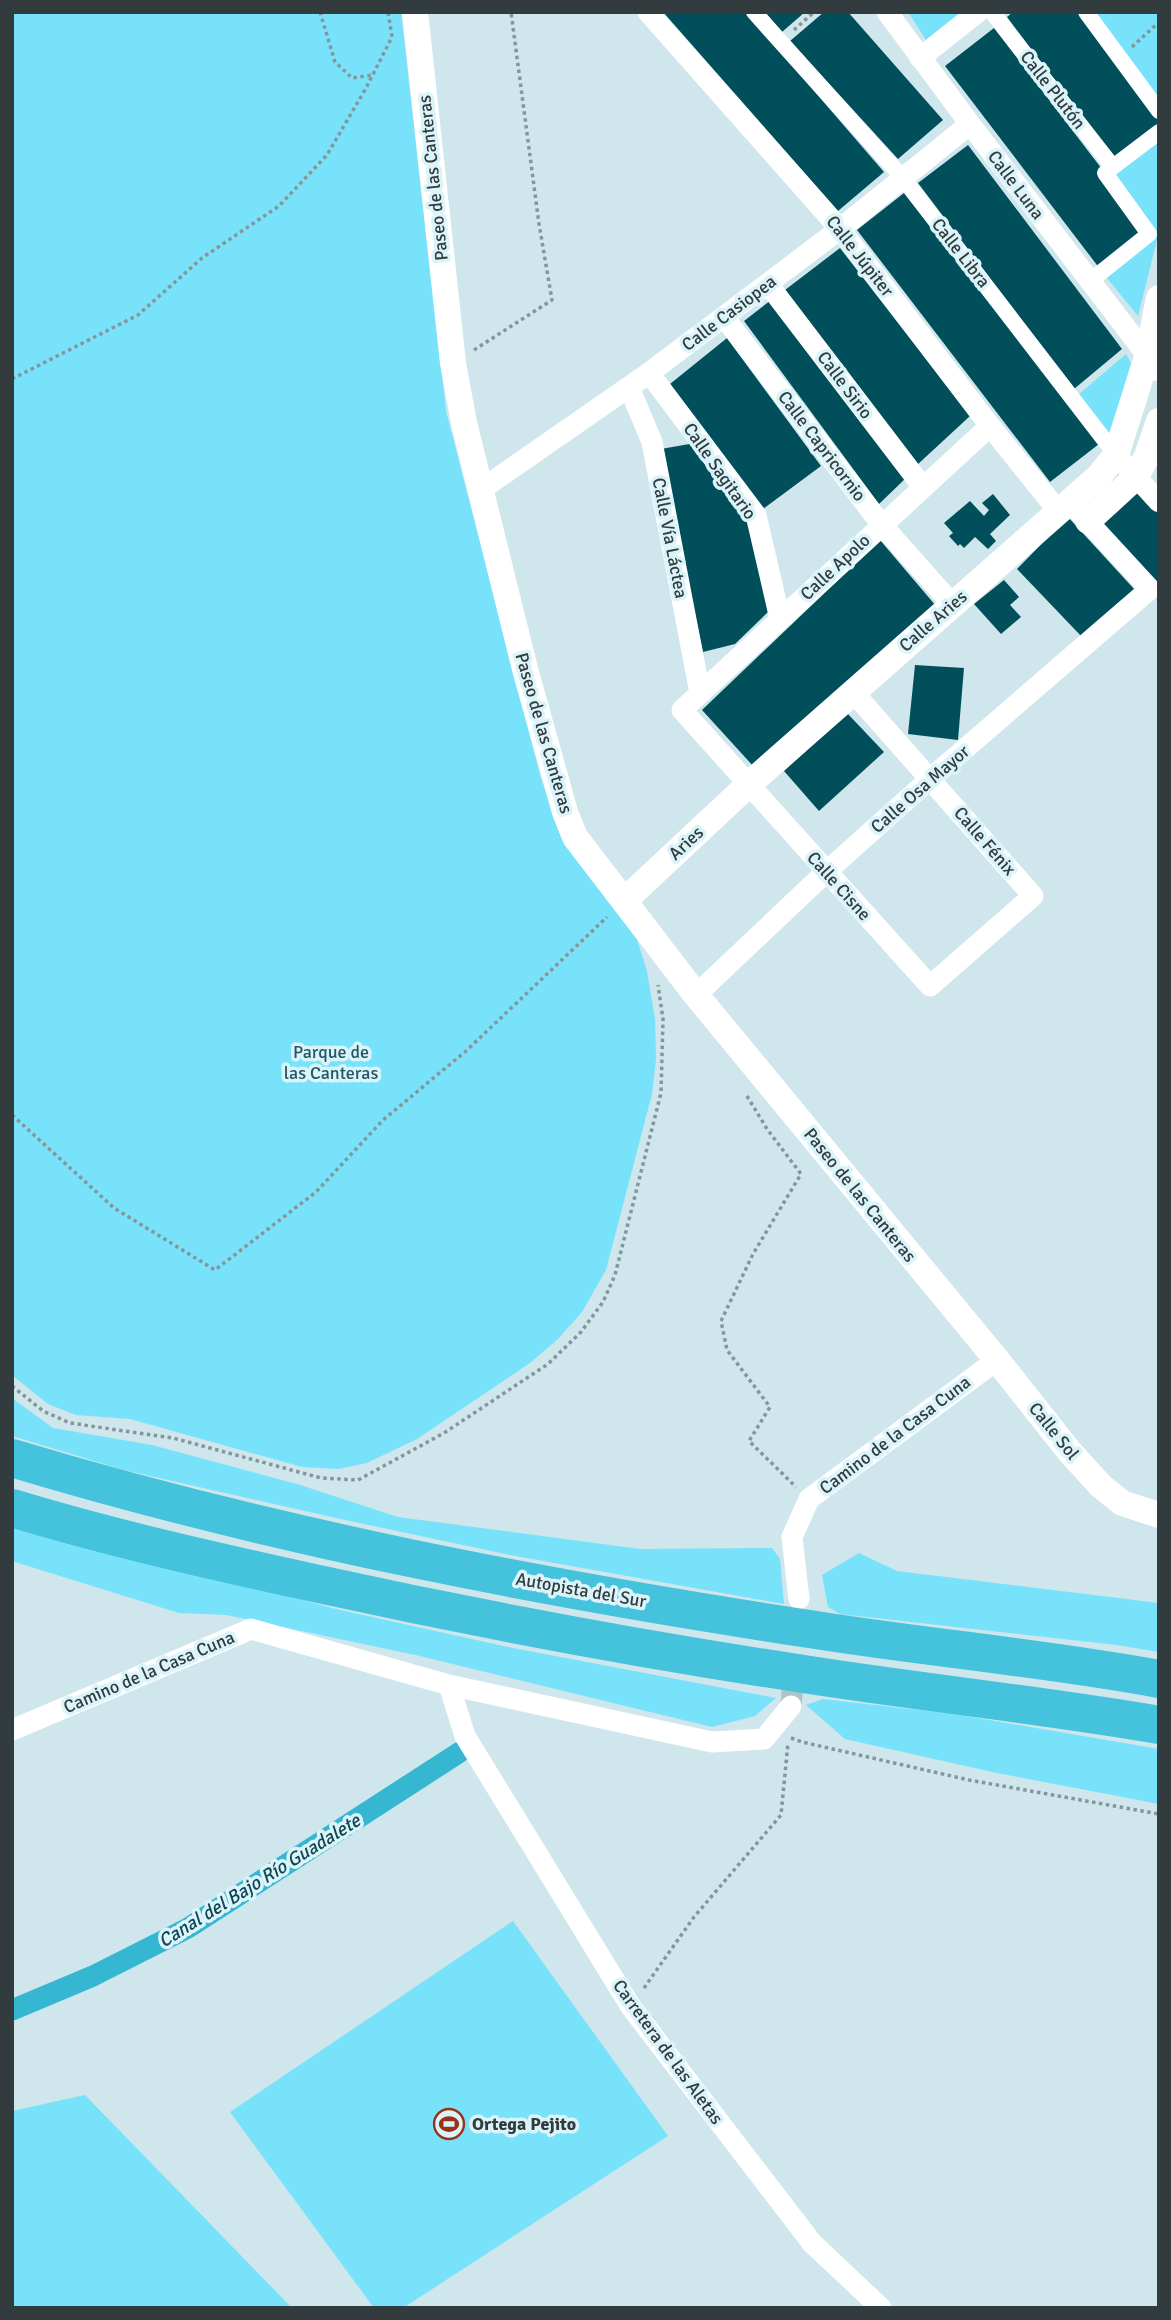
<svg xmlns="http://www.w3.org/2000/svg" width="1171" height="2320" font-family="Signika,sans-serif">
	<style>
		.green { fill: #78e2fb }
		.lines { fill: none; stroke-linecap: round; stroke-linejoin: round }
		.canal { stroke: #35b7d1; stroke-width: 21 }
		.building { fill: #024f5c }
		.minor-tunnel { stroke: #afc4c9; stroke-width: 21; stroke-dasharray: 21 10; stroke-linecap: butt }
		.path { stroke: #85969a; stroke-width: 3.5; stroke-dasharray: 3.5 3.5; stroke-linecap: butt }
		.pedestrian { stroke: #fff; stroke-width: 16 }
		.minor { stroke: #fff; stroke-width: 21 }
		.tertiary { stroke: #fff; stroke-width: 26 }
		.motorway { stroke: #45c2dc; stroke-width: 38 }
		.labels { text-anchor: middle; stroke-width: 7; stroke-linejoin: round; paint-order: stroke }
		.street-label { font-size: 18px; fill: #323c3e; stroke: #dbf4fa }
		.park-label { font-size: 18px; fill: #235763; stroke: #dbf4fa }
		.poi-label { font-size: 18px; font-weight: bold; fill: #323c3e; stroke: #dbf4fa; text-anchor: start }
		.water-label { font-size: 19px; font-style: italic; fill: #0f4651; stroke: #dbf4fa }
	</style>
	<rect width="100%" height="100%" fill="#cee6ec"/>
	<path class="green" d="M 12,12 L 401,12 L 446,411 L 540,775 L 560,834 L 634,930 L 647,971 L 655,1019 L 656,1059 L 652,1094 L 606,1270 L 582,1312 L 558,1339 L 530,1363 L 417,1439 L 367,1463 L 338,1469 L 302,1467 L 130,1419 L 76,1415 L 48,1404 L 12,1375 Z
		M 908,12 L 962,12 L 926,40 Z
		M 1081,12 L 1159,12 L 1159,118 Z
		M 1159,128 L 1159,232 L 1138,316 L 1102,272 L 1105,173 Z
		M 1126,354 L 1131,363 L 1112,444 L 1078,395 Z
		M 12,1398 L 53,1428 L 152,1445 L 297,1484 L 398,1517 L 640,1549 L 772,1548 L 780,1559 L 784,1604 L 510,1555 L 336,1518 L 124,1470 L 12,1436 Z
		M 12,1524 L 336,1609 L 508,1647 L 776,1698 L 755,1716 L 712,1727 L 420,1656 L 226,1615 L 179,1613 L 12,1561 Z
		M 859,1553 L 897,1571 L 1159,1603 L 1159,1652 L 1117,1645 L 840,1614 L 828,1607 L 822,1575 Z
		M 823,1699 L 954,1714 L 1159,1749 L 1159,1804 L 997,1773 L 845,1739 L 806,1705 Z
		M 513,1921 L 668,2136 L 403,2308 L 374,2308 L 230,2112 Z
		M 85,2095 L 292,2308 L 12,2308 L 12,2111 Z"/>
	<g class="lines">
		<path class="canal" d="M 12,2010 L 93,1976 L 188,1928 L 460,1752"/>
	</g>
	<path class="building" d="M 663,12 L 746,12 L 884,172 L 838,211 Z
		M 765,12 L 805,12 L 782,32 Z
		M 824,12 L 848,12 L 943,120 L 898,159 L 790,41 Z
		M 1013,12 L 1081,12 L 1159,118 L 1159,128 L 1115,161 L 1007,17 Z
		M 994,28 L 1105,173 L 1149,234 L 1100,269 L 945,66 Z
		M 968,145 L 1122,349 L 1074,389 L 918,183 Z
		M 904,193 L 1099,444 L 1050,482 L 857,230 Z
		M 840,248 L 970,416 L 917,465 L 785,290 Z
		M 771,300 L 907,477 L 879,504 L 744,321 Z
		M 727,338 L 821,466 L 763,509 L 670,384 Z
		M 695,443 L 750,515 L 768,612 L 735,644 L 703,652 L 661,449 Z
		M 1140,487 L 1159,509 L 1159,587 L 1101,524 Z
		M 993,494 L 1010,515 L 990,534 L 996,541 L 988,549 L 975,537 L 964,548 L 960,544 L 958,546 L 949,536 L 953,533 L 944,523 L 970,501 L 984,516 L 989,510 L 982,503 Z
		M 1068,517 L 1135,590 L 1082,637 L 1017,569 Z
		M 880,540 L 936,606 L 754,767 L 702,710 Z
		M 1004,580 L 1019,597 L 1010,605 L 1021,617 L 1001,634 L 974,604 Z
		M 915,665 L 964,668 L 958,740 L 908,734 Z
		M 847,713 L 884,752 L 819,811 L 784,771 Z"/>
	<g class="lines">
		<path class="minor-tunnel" d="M 791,1706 L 798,1618"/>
		<path class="path" d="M 320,12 L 335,62 L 352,78 L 373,75
			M 794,30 L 814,12
			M 1132,47 L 1159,22
			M 474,350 L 552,300 L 539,224 L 511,12
			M 12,379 L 138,315 L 202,258 L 279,206 L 327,155 L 366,88 L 392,37 L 388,12
			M 747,1096 L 767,1129 L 801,1174 L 753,1254 L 721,1321 L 727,1350 L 770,1407 L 749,1441 L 796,1487
			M 12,1115 L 114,1208 L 215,1270 L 316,1192 L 383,1120 L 466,1051 L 607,917
			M 12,1386 L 43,1411 L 70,1423 L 173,1438 L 321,1478 L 358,1480 L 444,1433 L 548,1364 L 581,1332 L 603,1302 L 615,1275 L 661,1093 L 663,1019 L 658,985
			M 791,1738 L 802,1742 L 969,1780 L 1159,1814
			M 644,1988 L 694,1917 L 781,1815 L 788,1743"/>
		<path class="pedestrian" d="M 754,12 L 902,177 L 1116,455
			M 992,12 L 1113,167
			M 1086,12 L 1159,111
			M 1089,282 L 1149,234 L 1105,173 L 1159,132"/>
		<path class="minor" d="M 648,12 L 840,229 L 990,426 L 1059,512
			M 887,12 L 970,124 L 1159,371
			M 920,58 L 978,12
			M 768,284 L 922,486
			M 724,317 L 881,524 L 952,604
			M 649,373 L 756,515 L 780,619
			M 629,387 L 652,442 L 700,693
			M 1116,455 L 1159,502
			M 479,491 L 649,373 L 840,229 L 970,124
			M 853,692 L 1033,896 L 930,986 L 682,710 L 990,426
			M 696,995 L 826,872 L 930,779 L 1150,589 L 1078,511
			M 799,1599 L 792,1537 L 809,1499 L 997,1360
			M 791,1706 L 764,1739 L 712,1742 L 449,1685 L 465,1736 L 631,2007 L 812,2243 L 881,2308
			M 12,1730 L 251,1629 L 449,1685"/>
		<path class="tertiary" d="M 415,12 L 453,363 L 464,423 L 525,669 L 565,812 L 575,837 L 696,995 L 997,1360 L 1069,1451 L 1101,1486 L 1122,1503 L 1159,1515
			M 1088,521 L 1136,477 L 1147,456 L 1159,421
			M 624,901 L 748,785 L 1099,476 L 1116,455 L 1147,357 L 1159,298"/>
		<path class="motorway" d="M 12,1458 C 274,1537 546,1589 816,1630 C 930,1648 1045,1658 1159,1679
			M 12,1508 C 111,1538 213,1561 314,1583 C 478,1619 644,1650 810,1675 C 926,1693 1043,1705 1159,1725"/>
	</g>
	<defs>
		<g id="stadium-ring" transform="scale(1.575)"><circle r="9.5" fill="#dbf4fa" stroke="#993118" stroke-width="1.5"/><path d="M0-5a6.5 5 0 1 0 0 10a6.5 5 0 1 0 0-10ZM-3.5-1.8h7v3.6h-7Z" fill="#993118"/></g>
	</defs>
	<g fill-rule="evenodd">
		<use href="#stadium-ring" x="449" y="2124"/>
	</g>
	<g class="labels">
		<g class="street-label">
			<text transform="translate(1053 90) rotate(52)" y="6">Calle Plutón</text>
			<text transform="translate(433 178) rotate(-96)" y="6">Paseo de las Canteras</text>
			<text transform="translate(1016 185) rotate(53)" y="6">Calle Luna</text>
			<text transform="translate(961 253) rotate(52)" y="6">Calle Libra</text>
			<text transform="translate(860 256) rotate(52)" y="6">Calle Júpiter</text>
			<text transform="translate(729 313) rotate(-37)" y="6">Calle Casiopea</text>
			<text transform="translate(845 385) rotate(53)" y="6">Calle Sirio</text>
			<text transform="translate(822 446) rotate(53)" y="6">Calle Capricornio</text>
			<text transform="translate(720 471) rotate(55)" y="6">Calle Sagitario</text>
			<text transform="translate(670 538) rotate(79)" y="6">Calle Vía Láctea</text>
			<text transform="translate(835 567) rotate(-43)" y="6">Calle Apolo</text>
			<text transform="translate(933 621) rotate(-41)" y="6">Calle Aries</text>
			<text transform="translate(544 733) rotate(74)" y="6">Paseo de las Canteras</text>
			<text transform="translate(920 789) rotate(-41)" y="6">Calle Osa Mayor</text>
			<text transform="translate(985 841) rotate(49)" y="6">Calle Fénix</text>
			<text transform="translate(686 843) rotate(-43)" y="6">Aries</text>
			<text transform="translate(839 886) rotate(48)" y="6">Calle Cisne</text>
			<text transform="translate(860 1195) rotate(51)" y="6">Paseo de las Canteras</text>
			<text transform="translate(1054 1431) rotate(51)" y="6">Calle Sol</text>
			<text transform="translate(895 1435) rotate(-37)" y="6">Camino de la Casa Cuna</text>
			<text transform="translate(581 1590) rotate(10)" y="6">Autopista del Sur</text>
			<text transform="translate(149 1672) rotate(-23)" y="6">Camino de la Casa Cuna</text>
			<text transform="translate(668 2052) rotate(54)" y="6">Carretera de las Aletas</text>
		</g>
		<g class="park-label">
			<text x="331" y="1058">Parque de<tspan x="331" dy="21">las Canteras</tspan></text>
		</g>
		<g class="poi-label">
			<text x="472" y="2130">Ortega Pejito</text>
		</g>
		<g class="water-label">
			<text transform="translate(259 1880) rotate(-32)" y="7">Canal del Bajo Río Guadalete</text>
		</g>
	</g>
	<rect width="1171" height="2320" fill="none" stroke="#323c3e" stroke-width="28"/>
</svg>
